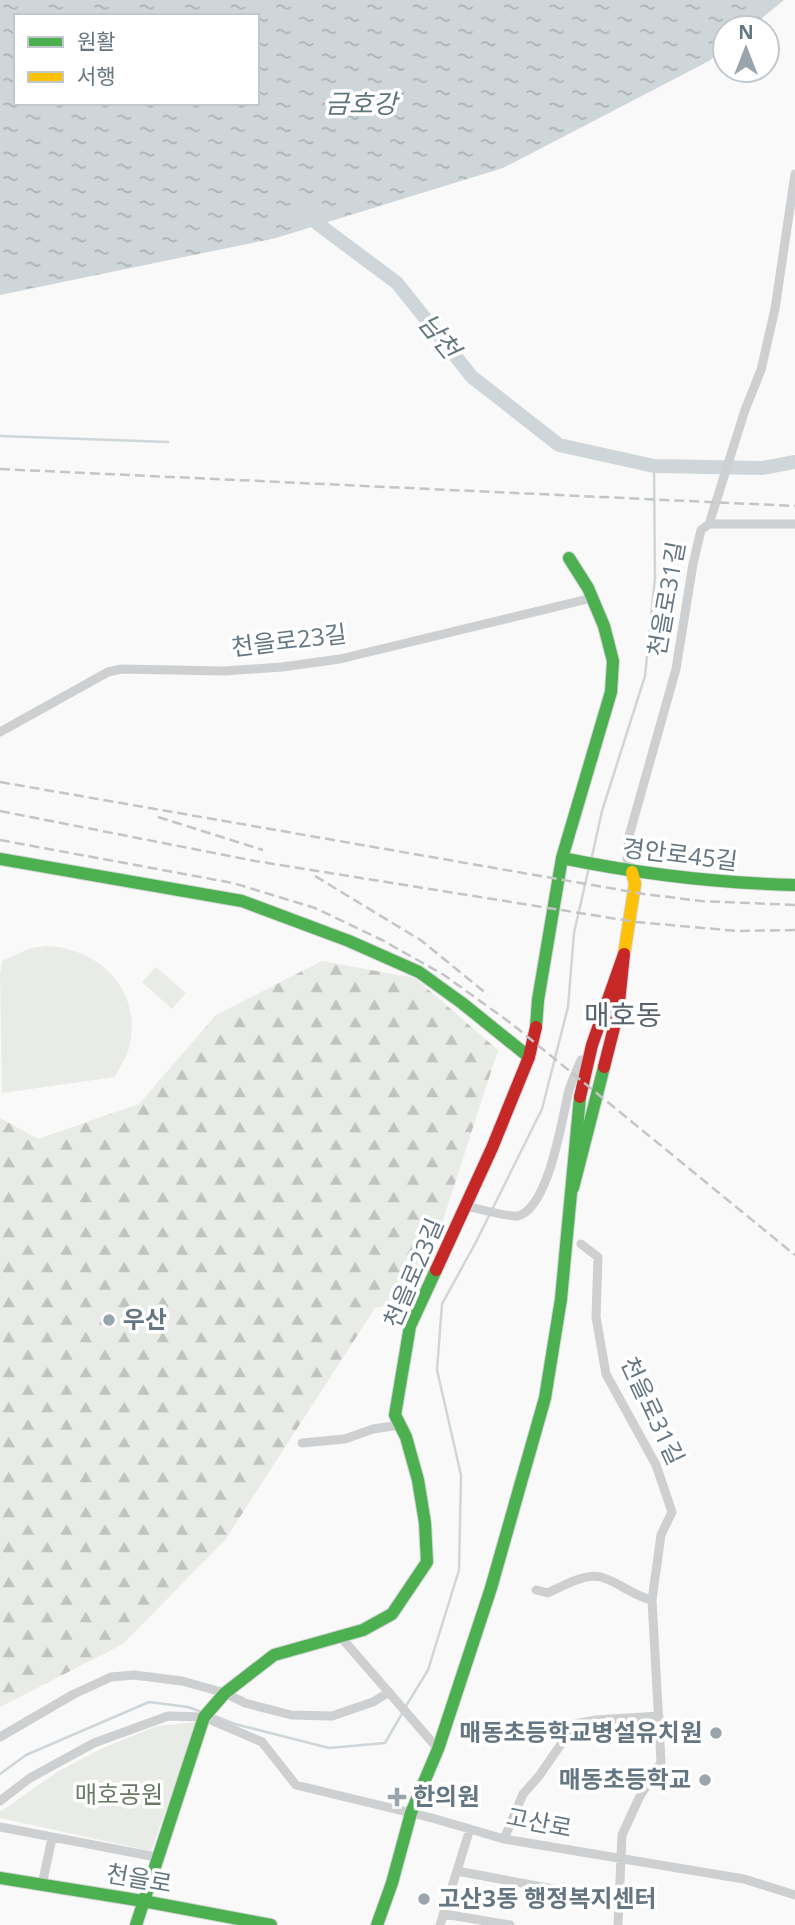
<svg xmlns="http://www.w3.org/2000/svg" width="795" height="1925" font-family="'Open Sans','Noto Sans KR',sans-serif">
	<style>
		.forest { fill: url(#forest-firs) }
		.park { fill: #e8ebe6 }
		.water { fill: url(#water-ripples); fill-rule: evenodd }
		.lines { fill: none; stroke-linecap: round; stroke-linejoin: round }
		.stream { stroke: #ced6d9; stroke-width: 2.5 }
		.river { stroke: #ced6d9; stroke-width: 14 }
		.fast-casing { stroke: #d5d6d7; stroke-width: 14 }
		.slow-casing { stroke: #d5d6d7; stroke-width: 14 }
		.jam-casing { stroke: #d5d6d7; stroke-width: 14 }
		.street { stroke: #cecfd0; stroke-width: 9 }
		.fast { stroke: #4caf50; stroke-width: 12 }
		.slow { stroke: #ffc107; stroke-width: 12 }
		.jam { stroke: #c62828; stroke-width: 12 }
		.rail { stroke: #c3c5c6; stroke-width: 2.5; stroke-dasharray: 10 5; stroke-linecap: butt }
		.poi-dot { fill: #99a4ac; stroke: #fff; stroke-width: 2.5 }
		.labels { text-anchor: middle; stroke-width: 7; stroke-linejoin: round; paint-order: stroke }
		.street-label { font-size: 24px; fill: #657683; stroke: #fff }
		.poi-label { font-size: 24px; font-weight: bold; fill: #657683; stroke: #fff; text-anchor: start }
		.park-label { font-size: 24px; fill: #687a64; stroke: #fff }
		.water-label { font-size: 26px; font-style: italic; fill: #60757c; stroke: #fff }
		.quarter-label { font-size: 28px; fill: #57646e; stroke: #fff }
	</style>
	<defs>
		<pattern id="forest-firs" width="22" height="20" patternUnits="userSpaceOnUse" patternTransform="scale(1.75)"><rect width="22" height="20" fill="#e8ebe6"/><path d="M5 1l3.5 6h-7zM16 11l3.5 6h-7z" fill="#c0c3c0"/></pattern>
		<pattern id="water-ripples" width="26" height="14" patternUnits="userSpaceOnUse" patternTransform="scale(1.75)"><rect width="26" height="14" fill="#ced6d9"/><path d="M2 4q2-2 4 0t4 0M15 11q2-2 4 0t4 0" fill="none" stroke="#abb2b5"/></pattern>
	</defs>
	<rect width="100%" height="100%" fill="#f9f9f9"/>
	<path class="forest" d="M 322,961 L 415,978 L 498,1050 L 435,1245 L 408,1302 L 375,1308 L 225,1540 L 123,1644 L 0,1707 L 0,1118 L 38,1139 L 139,1104 L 216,1015 Z"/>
	<path class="park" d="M 47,946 C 101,949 143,991 129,1048 C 126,1058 120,1067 115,1077 L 2,1093 L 0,974 L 2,961 L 31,948 Z
		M 156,967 L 186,993 L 172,1009 L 142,982 Z
		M 197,1722 L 151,1851 L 0,1818 L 0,1812 L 57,1772 L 105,1747 L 157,1726 Z"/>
	<path class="water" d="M 0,0 L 784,0 L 750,28 L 725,28 L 725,48 L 709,61 L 503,168 L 276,238 L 0,295 ZM 16,16 L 257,16 L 257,103 L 16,103 Z"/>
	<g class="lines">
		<path class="stream" d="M 0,436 L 168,442
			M 591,861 L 602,811 L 645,676 L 655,578 L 654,466
			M 406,1706 L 428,1670 L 459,1570 L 461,1475 L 437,1370 L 442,1304 L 476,1242 L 542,1109 L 568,1007 L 574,933 L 589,867
			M 212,1715 L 235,1724 L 329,1748 L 385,1743 L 403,1712
			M 0,1774 L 26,1755 L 149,1702 L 188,1707 L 202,1712"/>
		<path class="river" d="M 306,215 L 397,283 L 472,377 L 559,445 L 654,466 L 762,468 L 795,462"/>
		<g class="fast-casing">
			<path id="fast" d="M 562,858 C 640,874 716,883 795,885
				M 0,859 L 242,901 L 349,941 L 419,972 L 462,1003 L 529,1057
				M 536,1027 L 538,1000 L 562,858 L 611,692 L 613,661 L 604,626 L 588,588 L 569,558
				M 573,1188 L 604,1067
				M 0,1878 L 143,1901 L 271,1925
				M 136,1925 L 204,1717 L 225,1693 L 274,1655 L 363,1630 L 392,1614 L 427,1562 L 425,1523 L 418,1480 L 406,1437 L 395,1415 L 410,1326 L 436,1270
				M 377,1925 L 392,1883 L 411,1813 L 438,1749 L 491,1588 L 545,1398 L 561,1299 L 580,1097"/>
		</g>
		<g class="slow-casing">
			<path id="slow" d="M 624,954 L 635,884 L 632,872"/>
		</g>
		<g class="jam-casing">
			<path id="jam" d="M 580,1097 L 592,1045 L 624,954 L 618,1012 L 604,1067
				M 436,1270 L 492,1148 L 529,1057 L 536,1027"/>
		</g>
		<path class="street" d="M 709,524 L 795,524
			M 0,732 L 108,672 L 121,669 L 224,671 L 282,667 L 340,659 L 592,598
			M 632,872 L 627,859 L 629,836 L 676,669 L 693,564 L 701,530 L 709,524 L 745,410 L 761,370 L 775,309 L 795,174
			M 466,1206 C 474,1208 511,1217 518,1216 C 549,1208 562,1118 569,1090 C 572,1080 577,1070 581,1060
			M 581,1244 L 598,1257 L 596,1317 L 606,1374 L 656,1465 L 672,1512 L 661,1535 L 652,1600 L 661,1762 L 639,1798 L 622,1835 L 618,1925
			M 302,1443 L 345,1439 L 373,1429 L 400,1425
			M 536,1590 L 548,1593 C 562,1586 585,1573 601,1577 C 619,1582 633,1596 652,1600
			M 339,1635 L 438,1749
			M 0,1737 L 74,1694 L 111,1677 L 134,1675 L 182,1681 L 225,1693 L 245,1703 L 291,1715 L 332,1716 L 373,1702 L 389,1692
			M 0,1801 L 30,1778 L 94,1743 L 168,1716 L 204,1717 L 262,1742 L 296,1785 L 432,1818 L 504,1839 L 744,1879 L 795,1895
			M 0,1827 L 156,1857
			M 504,1839 L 523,1794 L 539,1776 L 575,1724 L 596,1720 L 659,1716
			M 457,1871 L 618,1901
			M 42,1885 L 52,1838
			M 444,1914 L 510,1925
			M 440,1925 L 470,1829"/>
		<use href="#fast" class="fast"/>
		<use href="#slow" class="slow"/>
		<use href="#jam" class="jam"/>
		<path class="rail" d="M 0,469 L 795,506
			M 0,782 L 644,894 L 701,901 L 795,905
			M 0,811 L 255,861 L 636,922 L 737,931 L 795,930
			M 158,817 L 263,850
			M 0,840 L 233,883 L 315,908 L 382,940 L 444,975 L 512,1024 L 795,1255
			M 315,876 L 422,941 L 488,995"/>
	</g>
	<g class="poi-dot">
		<circle cx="109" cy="1320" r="7"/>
		<circle cx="716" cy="1733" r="7"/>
		<circle cx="705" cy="1780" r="7"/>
		<path d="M393.5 1786.5h7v7h7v7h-7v7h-7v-7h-7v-7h7z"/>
		<circle cx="424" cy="1899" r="7"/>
	</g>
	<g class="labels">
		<g class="street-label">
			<text transform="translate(667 599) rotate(-80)" y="8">천을로31길</text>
			<text transform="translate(289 641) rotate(-7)" y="8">천을로23길</text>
			<text transform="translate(680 855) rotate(7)" y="8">경안로45길</text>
			<text transform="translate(414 1273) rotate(-67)" y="8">천을로23길</text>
			<text transform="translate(652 1411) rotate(65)" y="8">천을로31길</text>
			<text transform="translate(539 1823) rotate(11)" y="8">고산로</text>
			<text transform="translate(139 1879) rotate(10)" y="8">천을로</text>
		</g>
		<g class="poi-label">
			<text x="123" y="1328">우산</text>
			<text x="702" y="1741" text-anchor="end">매동초등학교병설유치원</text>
			<text x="691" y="1788" text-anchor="end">매동초등학교</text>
			<text x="413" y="1805">한의원</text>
			<text x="438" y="1907">고산3동 행정복지센터</text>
		</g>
		<g class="park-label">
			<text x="119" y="1803">매호공원</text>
		</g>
		<g class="water-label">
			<text x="361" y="113">금호강</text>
			<text transform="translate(439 336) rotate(51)" y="9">남천</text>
		</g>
		<g class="quarter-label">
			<text x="623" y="1025">매호동</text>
		</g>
	</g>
	<rect x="14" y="14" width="245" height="91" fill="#ffffff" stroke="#c1c8cd" stroke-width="2"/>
	<rect x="28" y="37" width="35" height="10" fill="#4caf50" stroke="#c1c8cd" stroke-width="2"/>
	<text x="77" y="49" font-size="21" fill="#657683">원활</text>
	<rect x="28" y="72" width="35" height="10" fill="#ffc107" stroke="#c1c8cd" stroke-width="2"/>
	<text x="77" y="84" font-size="21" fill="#657683">서행</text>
	<g transform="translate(746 49)"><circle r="33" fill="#ffffff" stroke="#c1c8cd" stroke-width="2"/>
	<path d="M0-5L12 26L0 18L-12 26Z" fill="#99a4ac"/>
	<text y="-10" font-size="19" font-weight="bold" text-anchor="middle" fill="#657683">N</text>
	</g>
</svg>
